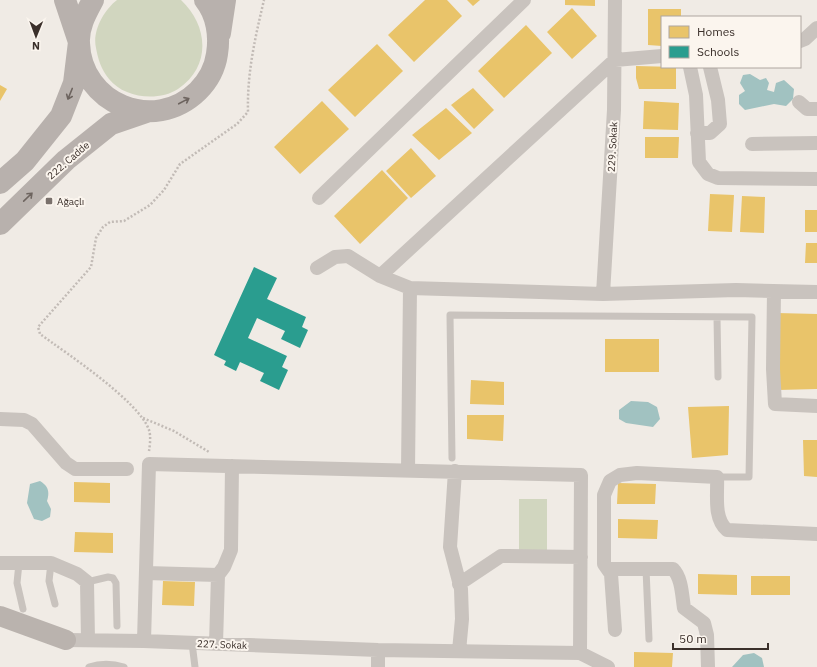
<svg xmlns="http://www.w3.org/2000/svg" width="817" height="667" font-family="'IBM Plex Sans',sans-serif">
	<style>
		.green { fill: #d1d6bf }
		.water { fill: #a1c2c1 }
		.homes { fill: #e9c46a }
		.schools { fill: #2a9d8f }
		.lines { fill: none; stroke-linecap: round; stroke-linejoin: round }
		.path { stroke: #c2bbb6; stroke-width: 2.5; stroke-dasharray: 2 2; stroke-linecap: butt }
		.lane { stroke: #c9c3be; stroke-width: 7 }
		.street { stroke: #c9c3be; stroke-width: 14 }
		.secondary { stroke: #bab3ae; stroke-width: 20 }
		.primary { stroke: #b8b1ad; stroke-width: 22 }
		.oneway { stroke: #6d645f }
		.poi-dot { fill: #7a716c; stroke: #fbf5ee; stroke-width: 1.5 }
		.labels { text-anchor: middle; stroke-width: 4; stroke-linejoin: round; paint-order: stroke }
		.street-label { font-size: 10px; fill: #3b302b; stroke: #fbf5ee }
		.poi-label { font-size: 10px; fill: #3b302b; stroke: #fbf5ee; text-anchor: start }
	</style>
	<rect width="100%" height="100%" fill="#f0ebe5"/>
	<path class="green" d="M 117,0 L 181,0 C 208,25 212,66 178,89 C 158,102 124,98 109,79 C 101,69 98,59 96,48 C 92,31 104,10 117,0 Z
		M 519,499 L 547,499 L 547,551 L 519,550 Z"/>
	<path class="water" d="M 750,74 L 760,80 L 766,78 L 769,83 L 767,90 L 774,92 L 776,83 L 784,80 L 794,89 L 793,99 L 786,106 L 774,104 L 745,110 L 739,104 L 739,95 L 745,91 L 740,83 L 743,75 Z
		M 631,401 L 648,402 L 657,407 L 660,419 L 653,427 L 626,423 L 619,419 L 619,410 Z
		M 40,481 C 48,486 50,491 47,501 L 51,509 L 50,517 L 42,521 L 34,519 L 27,503 L 30,484 Z
		M 754,653 L 762,658 L 764,667 L 732,667 L 743,655 Z"/>
	<path class="homes" d="M 425,0 L 447,0 L 462,16 L 414,62 L 388,35 Z
		M 467,0 L 480,0 L 473,6 Z
		M 565,0 L 595,0 L 595,6 L 565,5 Z
		M 572,8 L 597,36 L 572,59 L 547,32 Z
		M 648,9 L 681,9 L 681,17 L 662,17 L 662,46 L 648,45 Z
		M 526,25 L 552,53 L 504,98 L 478,71 Z
		M 377,44 L 403,71 L 355,117 L 328,90 Z
		M 636,66 L 676,67 L 676,89 L 639,89 L 636,78 Z
		M 0,85 L 7,89 L 0,101 Z
		M 473,88 L 494,110 L 474,129 L 451,105 Z
		M 322,101 L 349,129 L 300,174 L 274,147 Z
		M 644,101 L 679,103 L 678,130 L 643,129 Z
		M 446,108 L 472,133 L 439,160 L 412,135 Z
		M 645,137 L 679,137 L 678,158 L 645,158 Z
		M 411,148 L 436,176 L 411,198 L 386,171 Z
		M 382,170 L 408,198 L 360,244 L 334,216 Z
		M 710,194 L 734,195 L 732,232 L 708,231 Z
		M 742,196 L 765,197 L 764,233 L 740,232 Z
		M 805,210 L 817,210 L 817,232 L 805,232 Z
		M 806,243 L 817,243 L 817,263 L 805,263 Z
		M 777,313 L 817,314 L 817,389 L 778,390 Z
		M 605,339 L 659,339 L 659,372 L 605,372 Z
		M 471,380 L 504,382 L 504,405 L 470,404 Z
		M 729,406 L 728,455 L 692,458 L 688,407 Z
		M 467,415 L 504,415 L 503,441 L 467,439 Z
		M 803,440 L 817,440 L 817,477 L 804,476 Z
		M 74,482 L 110,483 L 110,503 L 74,502 Z
		M 618,483 L 656,484 L 655,504 L 617,504 Z
		M 618,519 L 658,520 L 657,539 L 618,538 Z
		M 75,532 L 113,533 L 113,553 L 74,552 Z
		M 698,574 L 737,575 L 737,595 L 698,594 Z
		M 751,576 L 790,576 L 790,595 L 751,595 Z
		M 163,581 L 195,582 L 194,606 L 162,605 Z
		M 634,652 L 673,653 L 672,667 L 634,667 Z"/>
	<path class="schools" d="M 254,267 L 277,278 L 267,299 L 306,317 L 302,327 L 308,330 L 300,348 L 281,339 L 285,331 L 257,318 L 248,338 L 287,356 L 282,367 L 288,370 L 279,390 L 260,381 L 264,373 L 240,362 L 236,371 L 224,365 L 226,361 L 214,355 Z"/>
	<g class="lines">
		<path class="path" d="M 143,418 L 174,431 L 209,452
			M 149,451 C 150,445 151,436 149,430 C 139,401 66,353 40,334 L 38,327 L 91,267 L 96,238 L 103,227 L 110,222 L 124,221 L 150,205 L 164,190 L 180,164 L 237,124 L 248,112 C 247,73 255,38 264,0"/>
		<path class="lane" d="M 717,317 L 718,377
			M 452,458 L 450,315 L 752,317 L 749,477 L 717,477
			M 19,563 L 17,583 L 23,609
			M 51,563 L 49,581 L 55,604
			M 646,569 L 649,639
			M 87,582 L 108,577 L 113,578 L 116,583 L 117,626
			M 192,643 L 195,667
			M 89,667 C 101,663 111,663 124,667"/>
		<path class="street" d="M 800,41 L 805,39 L 817,28
			M 690,67 L 696,95 L 699,162 L 708,174 L 718,178 L 817,179
			M 799,102 L 807,109 L 817,109
			M 697,133 L 710,133 L 720,124 L 718,100 L 710,67
			M 752,144 L 817,143
			M 319,198 L 524,0
			M 317,268 L 335,257 L 348,256 L 380,276 L 410,288 L 603,294 L 736,290 L 817,292
			M 380,276 L 615,60 L 662,56
			M 774,291 L 773,369 L 775,404 L 817,406
			M 603,294 L 614,110 L 615,0
			M 0,419 L 24,420 L 32,424 L 66,463 L 75,469 L 127,469
			M 408,470 L 410,288
			M 455,471 L 450,547 L 461,589 L 462,619 L 459,651
			M 0,563 L 51,563 L 77,574 L 87,582 L 88,640
			M 609,569 L 673,569 C 682,578 682,596 684,608 L 704,623 L 707,635 L 708,667
			M 146,573 L 218,575
			M 459,584 L 501,556 L 581,557
			M 615,630 L 611,574 L 604,564 L 604,495 L 610,481 L 620,475 L 637,473 L 717,477 C 718,494 713,518 727,530 L 817,534
			M 66,640 L 144,641 L 378,650 L 580,653 L 608,667
			M 144,641 L 149,464 L 581,475 L 580,653
			M 216,644 L 218,575 L 224,567 L 231,550 L 232,466
			M 378,667 L 378,650"/>
		<path class="secondary" d="M 0,616 L 66,640"/>
		<path class="primary" d="M 93,0 C 86,13 78,27 79,43 C 81,104 154,134 198,91 C 208,81 215,68 217,54 C 220,36 217,15 205,0
			M 220,33 L 225,0
			M 0,183 L 25,161 L 61,116 L 74,83 L 79,42 L 65,0
			M 0,224 L 66,160 L 111,124 L 146,112"/>
	</g>
	<defs><path id="oneway-shaft" d="M-6 0H5M1.5-3L5.5 0L1.5 3" fill="none" stroke-width="1.6" stroke-linecap="round" stroke-linejoin="round"/></defs>
	<g class="oneway">
		<use href="#oneway-shaft" transform="translate(70 94) rotate(112)"/>
		<use href="#oneway-shaft" transform="translate(184 101) rotate(-28)"/>
		<use href="#oneway-shaft" transform="translate(28 197) rotate(-44)"/>
	</g>
	<rect class="poi-dot" x="45" y="197" width="8" height="8" rx="2"/>
	<g class="labels">
		<g class="street-label">
			<text transform="translate(612 147) rotate(-87)" y="4">229. Sokak</text>
			<text transform="translate(68 160) rotate(-41)" y="4">222. Cadde</text>
			<text transform="translate(222 644) rotate(2)" y="4">227. Sokak</text>
		</g>
		<g class="poi-label">
			<text x="57" y="205">Ağaçlı</text>
		</g>
	</g>
	<rect x="661" y="16" width="140" height="52" fill="#fbf5ee" stroke="#aea6a0"/>
	<rect x="669" y="26" width="20" height="12" fill="#e9c46a" stroke="#aea6a0"/>
	<text x="697" y="36" font-size="12" fill="#3b302b">Homes</text>
	<rect x="669" y="46" width="20" height="12" fill="#2a9d8f" stroke="#aea6a0"/>
	<text x="697" y="56" font-size="12" fill="#3b302b">Schools</text>
	<g transform="translate(36 36) rotate(181)" stroke="#fbf5ee" stroke-width="3" paint-order="stroke">
	<path d="M0-3L7 15L0 10L-7 15Z" fill="#3b302b"/>
	<text y="-6" font-size="11" font-weight="bold" text-anchor="middle" fill="#3b302b">N</text>
	</g>
	<path d="M673 643v6h95v-6" fill="none" stroke="#3b302b" stroke-width="2"/>
	<text x="679" y="643" font-size="12" fill="#3b302b" stroke="#fbf5ee" stroke-width="3" paint-order="stroke">50 m</text>
</svg>
